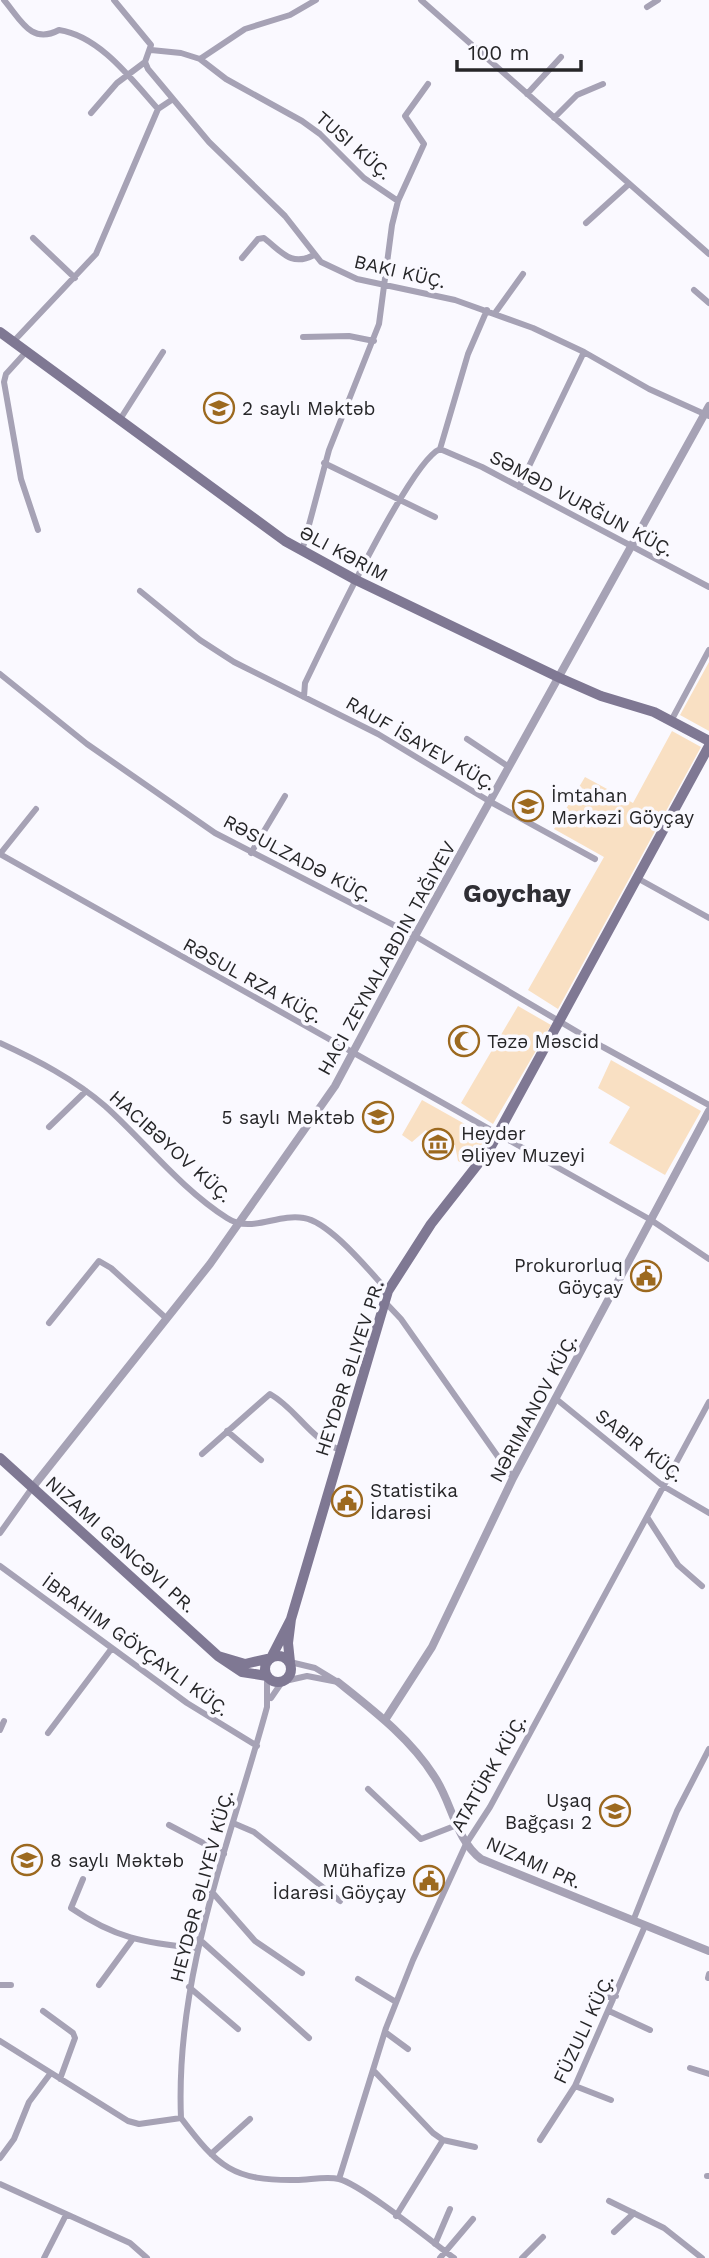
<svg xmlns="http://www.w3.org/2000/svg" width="709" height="2258" font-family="'Work Sans',sans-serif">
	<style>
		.green { fill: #f9e0c3 }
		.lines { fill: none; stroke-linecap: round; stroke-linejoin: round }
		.minor { stroke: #a6a2b5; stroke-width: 6 }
		.tertiary { stroke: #a6a2b5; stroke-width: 8 }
		.secondary { stroke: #7f7893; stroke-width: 10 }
		.labels { text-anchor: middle; stroke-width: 7; stroke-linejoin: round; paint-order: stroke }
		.street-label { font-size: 19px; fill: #262628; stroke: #faf9ff }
		.poi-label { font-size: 19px; fill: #262628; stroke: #faf9ff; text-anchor: start }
		.district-label { font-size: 26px; font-weight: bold; fill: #302f35; stroke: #faf9ff }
	</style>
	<rect width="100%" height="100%" fill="#faf9ff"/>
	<path class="green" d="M 709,662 L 709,731 L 680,715 Z
		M 672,731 L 701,747 L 558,1009 L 528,990 L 604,857 L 554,829 L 585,777 L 633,803 Z
		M 518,1006 L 551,1025 L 493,1124 L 461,1103 Z
		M 611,1060 L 701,1111 L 665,1175 L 609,1143 L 630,1107 L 598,1088 Z
		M 422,1100 L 488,1137 L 468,1166 L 458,1161 L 455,1145 L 442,1149 L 442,1138 L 433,1140 L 426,1130 L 412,1142 L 402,1135 Z"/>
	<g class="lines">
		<path class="minor" d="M 4,0 C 21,20 31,45 59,30 C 100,36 132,80 158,109
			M 114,0 L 151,45 L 145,62 L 148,69 L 209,142 L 285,216 L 321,262 L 357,279 L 455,300 L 533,328 L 584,352 L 649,389 L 709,416
			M 421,0 L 709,254
			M 647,7 L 658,0
			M 151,50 L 181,53 L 200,59 L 226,79 L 302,121 L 320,134 L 364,178 L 398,201 L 392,225 L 379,324 L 329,450 L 302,551
			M 200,59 L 245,29 L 290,15 L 316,0
			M 527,94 L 561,57
			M 91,113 L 117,83 L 145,62
			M 554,118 L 577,95 L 603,84
			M 398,201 L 424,144 L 405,116 L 428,84
			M 586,223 L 629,184
			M 33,238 L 75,278
			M 242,258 L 258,239 L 264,238 C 282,252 291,267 314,255
			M 694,290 L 709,303
			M 495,313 L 523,274
			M 303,337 L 349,336 L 374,341
			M 13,342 L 96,254 L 158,109 L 173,99
			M 26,352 L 6,374 L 4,382 L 21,479 L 38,530
			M 119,421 L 163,352
			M 440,449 L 482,467 L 709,587
			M 440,449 L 468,354 L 487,310
			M 324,463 L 435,517
			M 519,487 L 584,352
			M 140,591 L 200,640 L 234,662 L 378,734 L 489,801 L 595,859
			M 0,674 L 87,744 L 215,833 L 415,936 L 603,1047 L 709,1105
			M 304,697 L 305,683 C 324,644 409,462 440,449
			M 671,721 L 709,650
			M 467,739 L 509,767
			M 251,853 L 285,796
			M 0,854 L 651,1220 L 709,1259
			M 0,854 L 36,809
			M 637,878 L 709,918
			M 0,1043 C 37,1060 74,1079 105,1106 C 146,1143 180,1188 227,1218 C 251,1234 277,1213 304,1218 C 330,1222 370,1272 388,1291
			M 49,1127 L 86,1091
			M 384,1301 L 401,1319 L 513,1478
			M 49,1323 L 99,1261 L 111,1268 L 167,1319
			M 555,1398 L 663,1486 L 709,1513
			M 227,1431 L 261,1460
			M 202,1454 L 270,1394 C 297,1409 310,1440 341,1450
			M 647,1517 L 678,1565 L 702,1586
			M 0,1533 L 32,1488
			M 0,1566 L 187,1703 L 257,1746
			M 285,1681 L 307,1676 L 338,1682 L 315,1668 L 290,1662
			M 271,1698 L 282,1682
			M 0,1730 L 4,1721
			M 48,1733 L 112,1648
			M 368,1789 L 421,1839 L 457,1825
			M 233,1823 L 254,1832 L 340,1901
			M 169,1825 L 224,1854
			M 83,1879 L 71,1908 C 115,1938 144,1943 196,1948
			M 212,1892 L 255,1941 L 302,1973
			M 633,1921 L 677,1811 L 709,1749
			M 199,1939 L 309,2038
			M 708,1978 L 709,1974
			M 358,1979 L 396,2002
			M 0,1985 L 11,1985
			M 99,1985 L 132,1940
			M 189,1987 L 238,2029
			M 591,1999 L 616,1996
			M 43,2011 L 73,2033 L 75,2038 L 60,2079
			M 609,2011 L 650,2030
			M 385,2032 L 408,2049
			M 0,2041 L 128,2121 L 139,2124 L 181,2118 C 218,2167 233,2181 296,2180 C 309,2180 326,2176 339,2179 C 362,2185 431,2241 454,2258
			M 690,2068 L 709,2074
			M 375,2072 L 433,2133 L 443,2140 L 475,2147
			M 575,2086 L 611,2100
			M 181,2118 C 175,1974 230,1843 267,1707 L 267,1676
			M 540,2140 L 575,2086 L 645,1926
			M 211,2154 L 250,2119
			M 0,2158 L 14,2139 L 29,2102 L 50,2074
			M 707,2176 L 709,2176
			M 339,2179 L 386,2028 L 413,1960 L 466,1844 L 490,1807 L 709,1402
			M 0,2184 L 130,2243 L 147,2258
			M 609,2201 L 664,2228 L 702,2258
			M 396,2216 L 443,2140
			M 614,2232 L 634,2213
			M 435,2244 L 450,2209
			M 44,2258 L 66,2215
			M 440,2258 L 473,2219
			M 522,2258 L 543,2237"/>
		<path class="tertiary" d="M 32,1488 L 210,1264 L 335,1086 L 415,936 L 709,406
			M 338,1682 C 373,1710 410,1738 434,1776 C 452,1802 455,1839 481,1859 L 709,1951
			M 385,1720 L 432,1647 L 513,1478 L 709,1111"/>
		<path class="secondary" d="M 0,332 L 285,541 L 356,580 L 560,678 L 601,696 L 654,712 L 709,741
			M 0,1458 L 218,1656
			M 291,1619 L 388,1291 L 431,1224 L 489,1150 L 709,746
			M265 1669a13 13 0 1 1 26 0a13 13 0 1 1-26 0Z
			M 267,1676 L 242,1672 L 218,1656 L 245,1664 L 271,1658 L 291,1619 L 288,1643 L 290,1662"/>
	</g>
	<defs>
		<g id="school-ring" transform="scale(1.575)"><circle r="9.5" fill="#faf9ff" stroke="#9c691f" stroke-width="1.5"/><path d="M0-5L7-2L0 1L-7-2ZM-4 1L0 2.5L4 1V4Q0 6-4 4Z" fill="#9c691f"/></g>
		<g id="university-ring" transform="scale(1.575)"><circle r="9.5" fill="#faf9ff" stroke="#9c691f" stroke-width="1.5"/><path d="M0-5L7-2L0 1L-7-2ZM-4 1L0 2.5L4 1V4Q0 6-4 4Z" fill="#9c691f"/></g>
		<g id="mosque-ring" transform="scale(1.575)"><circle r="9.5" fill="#faf9ff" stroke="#9c691f" stroke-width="1.5"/><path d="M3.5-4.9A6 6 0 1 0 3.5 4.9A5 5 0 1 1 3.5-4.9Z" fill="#9c691f"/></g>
		<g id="museum-ring" transform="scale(1.575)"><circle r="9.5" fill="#faf9ff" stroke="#9c691f" stroke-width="1.5"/><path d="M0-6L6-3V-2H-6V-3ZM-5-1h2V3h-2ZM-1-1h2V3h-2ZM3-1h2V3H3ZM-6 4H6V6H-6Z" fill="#9c691f"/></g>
		<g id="civic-ring" transform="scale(1.575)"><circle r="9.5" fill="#faf9ff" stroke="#9c691f" stroke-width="1.5"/><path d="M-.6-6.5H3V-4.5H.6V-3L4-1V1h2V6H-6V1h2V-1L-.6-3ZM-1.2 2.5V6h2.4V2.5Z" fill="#9c691f"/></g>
	</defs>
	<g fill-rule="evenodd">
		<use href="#school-ring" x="219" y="408"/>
		<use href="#university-ring" x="528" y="806"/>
		<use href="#mosque-ring" x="464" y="1041"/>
		<use href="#school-ring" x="378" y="1117"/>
		<use href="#museum-ring" x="438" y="1144"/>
		<use href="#civic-ring" x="646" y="1276"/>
		<use href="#civic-ring" x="347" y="1501"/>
		<use href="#school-ring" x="615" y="1811"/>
		<use href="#school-ring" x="27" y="1860"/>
		<use href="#civic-ring" x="429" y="1881"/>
	</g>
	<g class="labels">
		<g class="street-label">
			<text transform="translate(354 145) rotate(41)" y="7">TUSI KÜÇ.</text>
			<text transform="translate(400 271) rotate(13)" y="7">BAKI KÜÇ.</text>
			<text transform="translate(582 503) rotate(28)" y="7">SƏMƏD VURĞUN KÜÇ.</text>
			<text transform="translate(344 553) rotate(28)" y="7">ƏLI KƏRIM</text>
			<text transform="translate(421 743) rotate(30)" y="7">RAUF İSAYEV KÜÇ.</text>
			<text transform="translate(298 858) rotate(28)" y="7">RƏSULZADƏ KÜÇ.</text>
			<text transform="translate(386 958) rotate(-61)" y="7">HACI ZEYNALABDIN TAĞIYEV</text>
			<text transform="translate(253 980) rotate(29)" y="7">RƏSUL RZA KÜÇ.</text>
			<text transform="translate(171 1146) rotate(42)" y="7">HACIBƏYOV KÜÇ.</text>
			<text transform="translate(349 1368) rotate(-72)" y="7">HEYDƏR ƏLIYEV PR.</text>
			<text transform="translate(533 1408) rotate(-62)" y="7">NƏRIMANOV KÜÇ.</text>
			<text transform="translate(640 1445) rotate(38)" y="7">SABIR KÜÇ.</text>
			<text transform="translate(121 1544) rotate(42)" y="7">NIZAMI GƏNCƏVI PR.</text>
			<text transform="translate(136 1645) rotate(36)" y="7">İBRAHIM GÖYÇAYLI KÜÇ.</text>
			<text transform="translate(488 1773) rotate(-60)" y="7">ATATÜRK KÜÇ.</text>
			<text transform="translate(534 1862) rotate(24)" y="7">NIZAMI PR.</text>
			<text transform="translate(201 1886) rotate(-75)" y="7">HEYDƏR ƏLIYEV KÜÇ.</text>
			<text transform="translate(583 2029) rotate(-65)" y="7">FÜZULI KÜÇ.</text>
		</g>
		<g class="poi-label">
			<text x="242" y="415">2 saylı Məktəb</text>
			<text x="551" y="802">İmtahan<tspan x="551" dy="22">Mərkəzi Göyçay</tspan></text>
			<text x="487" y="1048">Təzə Məscid</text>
			<text x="355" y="1124" text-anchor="end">5 saylı Məktəb</text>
			<text x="461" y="1140">Heydər<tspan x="461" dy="22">Əliyev Muzeyi</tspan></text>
			<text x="623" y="1272" text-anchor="end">Prokurorluq<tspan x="623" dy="22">Göyçay</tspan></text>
			<text x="370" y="1497">Statistika<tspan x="370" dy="22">İdarəsi</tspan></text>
			<text x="592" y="1807" text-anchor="end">Uşaq<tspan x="592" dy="22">Bağçası 2</tspan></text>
			<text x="50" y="1867">8 saylı Məktəb</text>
			<text x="406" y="1877" text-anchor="end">Mühafizə<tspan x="406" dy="22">İdarəsi Göyçay</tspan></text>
		</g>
		<g class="district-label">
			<text x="517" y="902">Goychay</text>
		</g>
	</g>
	<path d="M457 60v10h124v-10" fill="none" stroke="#262628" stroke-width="3.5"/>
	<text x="468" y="60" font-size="21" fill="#262628" stroke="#faf9ff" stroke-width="5" paint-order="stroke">100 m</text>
</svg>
